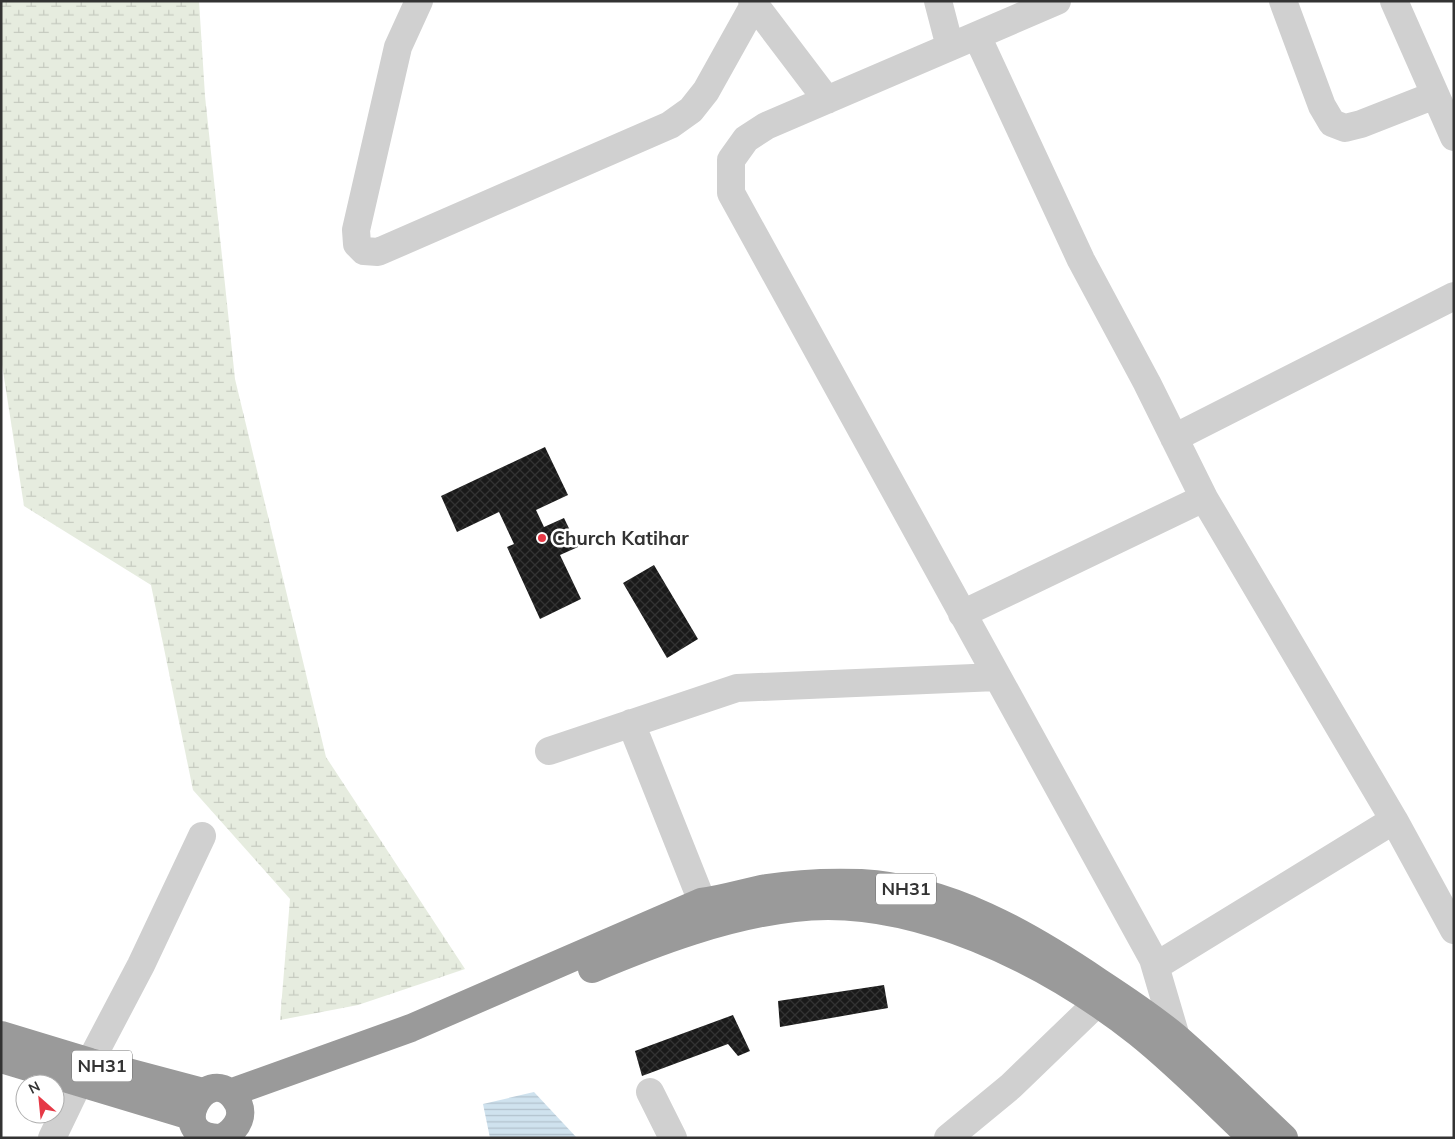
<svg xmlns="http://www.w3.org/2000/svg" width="1455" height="1139" font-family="Mulish,sans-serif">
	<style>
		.wetland { fill: url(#wetland-marsh) }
		.water { fill: url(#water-rules) }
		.building { fill: url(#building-cross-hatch) }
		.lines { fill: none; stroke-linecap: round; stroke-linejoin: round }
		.minor { stroke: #d0d0d0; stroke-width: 28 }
		.highway { stroke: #9a9a9a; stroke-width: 28 }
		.poi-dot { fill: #e63946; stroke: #fff; stroke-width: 2 }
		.labels { text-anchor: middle; stroke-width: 5; stroke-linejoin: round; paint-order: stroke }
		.shield { fill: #fff; stroke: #707070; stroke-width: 1 }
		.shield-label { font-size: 18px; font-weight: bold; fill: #333 }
		.poi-label { font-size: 19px; font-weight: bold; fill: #333; stroke: #fff; text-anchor: start }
	</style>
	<defs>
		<pattern id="wetland-marsh" width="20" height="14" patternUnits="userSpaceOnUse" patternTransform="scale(1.25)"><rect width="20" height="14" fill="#e6ecdf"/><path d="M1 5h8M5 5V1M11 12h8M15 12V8" fill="none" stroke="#c6cbc0"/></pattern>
		<pattern id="water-rules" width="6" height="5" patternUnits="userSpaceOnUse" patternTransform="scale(1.25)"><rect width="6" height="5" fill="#cfe2ee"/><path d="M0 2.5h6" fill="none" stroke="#b2c2cd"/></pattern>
		<pattern id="building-cross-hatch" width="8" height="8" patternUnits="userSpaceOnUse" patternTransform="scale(1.25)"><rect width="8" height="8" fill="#1a1a1a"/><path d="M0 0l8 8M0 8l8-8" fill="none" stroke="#333"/></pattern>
	</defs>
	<rect width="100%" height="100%" fill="#fff"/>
	<path class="wetland" d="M 1,1 L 199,1 L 205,96 L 235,379 L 326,757 L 465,969 L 358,1005 L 280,1020 L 290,899 L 193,790 L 151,585 L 24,506 L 1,358 Z"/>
	<path class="water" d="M 534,1092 L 577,1138 L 490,1138 L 483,1104 Z"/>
	<path class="building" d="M 545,447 L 568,495 L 536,510 L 544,527 L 564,518 L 578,547 L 560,555 L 581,599 L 540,619 L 507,547 L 514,544 L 499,512 L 457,532 L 441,496 Z
		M 654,565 L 698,639 L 667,658 L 623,583 Z
		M 884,985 L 888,1008 L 780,1027 L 778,1001 Z
		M 733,1015 L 750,1051 L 738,1056 L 728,1044 L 642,1076 L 635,1051 Z"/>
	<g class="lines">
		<path class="minor" d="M 419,1 L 398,47 L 356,230 L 357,244 L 364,251 L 378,252 L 670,125 L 691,110 L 706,91 L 754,5
			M 752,1 L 827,100
			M 938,1 L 950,47
			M 1057,1 L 766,126 L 746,139 L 731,160 L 731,193 L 1153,959 L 1176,1037
			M 1283,1 L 1322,106 L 1332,123 L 1345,128 L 1361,124 L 1435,95
			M 1394,1 L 1454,137
			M 1174,438 L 1454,296
			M 1204,498 L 1394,820 L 1454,930
			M 962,614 L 1204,498 L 1147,383 L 1081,260 L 977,36
			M 631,723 L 711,924
			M 549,751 L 737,688 L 997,677
			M 1156,966 L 1394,820
			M 90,1062 L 141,965 L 202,836
			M 650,1092 L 673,1138
			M 52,1138 L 79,1082
			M 948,1138 L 1011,1086 L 1096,1004"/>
		<path class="highway" d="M 592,969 C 656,942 725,916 794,908 C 912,893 1048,962 1138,1033 C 1178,1065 1215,1103 1252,1138
			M 1,1035 L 90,1062 L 203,1092
			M 1,1059 L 191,1116
			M 230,1093 L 411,1028 L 701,902 C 724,899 745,892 767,888 C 798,883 830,882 861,883 C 949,888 1028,934 1099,982 C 1125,999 1152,1017 1176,1037 C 1213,1069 1248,1104 1284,1138
			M 219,1138 C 164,1137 205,1062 234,1097 C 247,1113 238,1129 222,1138"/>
	</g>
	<circle class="poi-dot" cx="542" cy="538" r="5"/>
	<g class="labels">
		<g class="shield">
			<rect x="876" y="873.5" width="60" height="31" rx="4"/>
			<rect x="72" y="1050.5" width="60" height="31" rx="4"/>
		</g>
		<g class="shield-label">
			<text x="906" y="895">NH31</text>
			<text x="102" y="1072">NH31</text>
		</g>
		<g class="poi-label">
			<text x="552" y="545">Church Katihar</text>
		</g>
	</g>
	<rect width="1455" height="1139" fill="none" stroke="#333333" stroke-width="5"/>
	<g transform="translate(40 1099) rotate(333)"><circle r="24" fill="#ffffff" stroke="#adadad"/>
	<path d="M0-4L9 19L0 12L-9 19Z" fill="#e63946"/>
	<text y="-8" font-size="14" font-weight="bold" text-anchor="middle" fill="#333333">N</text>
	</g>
</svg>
